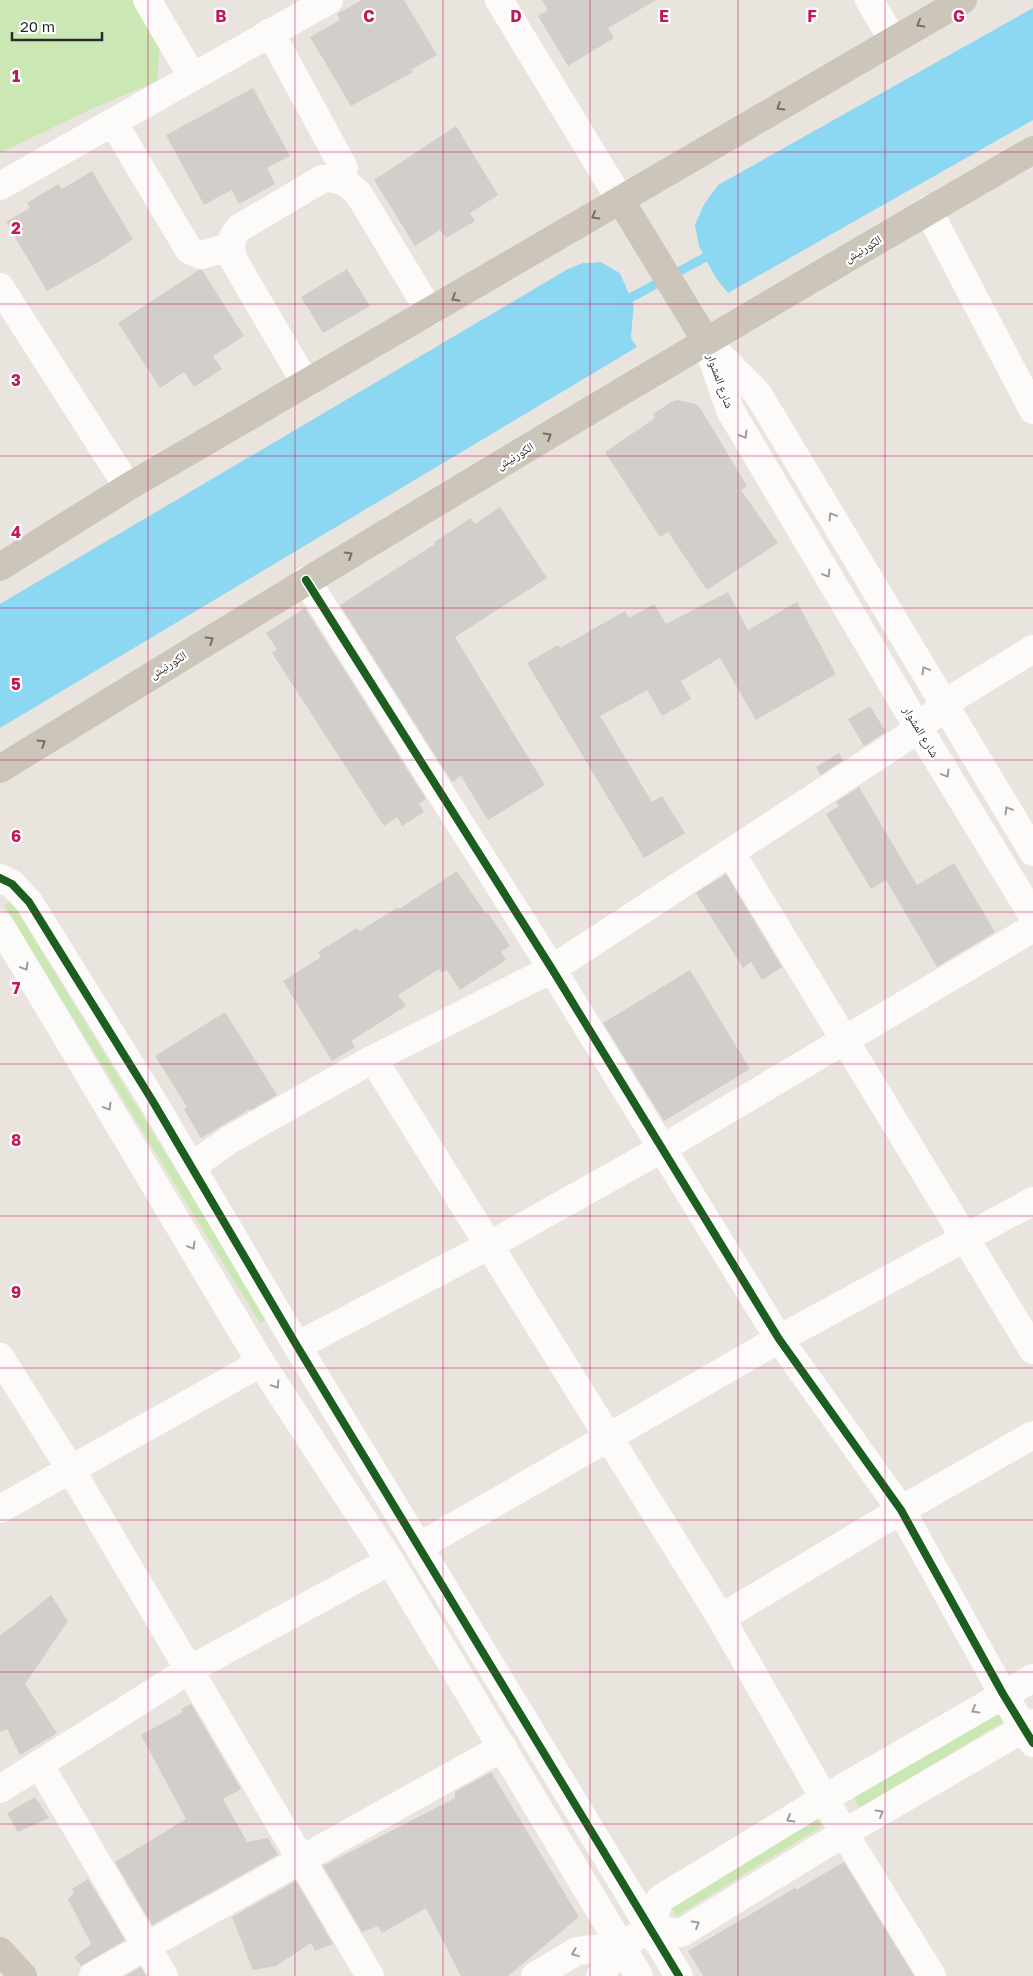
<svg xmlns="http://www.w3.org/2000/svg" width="1033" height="1976" font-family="'Golos Text','Noto Naskh Arabic',sans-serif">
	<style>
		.green { fill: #cae7b4 }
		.water { fill: #8cd7f2 }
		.pier { fill: #eae4de }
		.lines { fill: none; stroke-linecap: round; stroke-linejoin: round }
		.stream { stroke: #8cd7f2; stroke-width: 9 }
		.building { fill: #d2ceca }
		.minor { stroke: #fcfbfa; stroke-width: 28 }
		.major { stroke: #cbc6b9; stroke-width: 28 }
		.cycleway-casing { stroke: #fff; stroke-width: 11 }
		.cycleway { stroke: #1b5e20; stroke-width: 8 }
		.oneway { stroke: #72706a }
		.oneway2 { stroke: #9e9d9c }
		.grid { fill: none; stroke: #c2185b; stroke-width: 1; stroke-opacity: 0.55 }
		.labels { text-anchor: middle; stroke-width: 4.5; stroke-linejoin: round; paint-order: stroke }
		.street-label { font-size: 12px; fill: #2a2a2a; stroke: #fff }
		.grid-label { font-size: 16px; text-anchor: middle; font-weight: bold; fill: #c2185b; stroke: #fff; stroke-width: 4.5; stroke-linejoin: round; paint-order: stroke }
	</style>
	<rect width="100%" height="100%" fill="#eae4de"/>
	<path class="green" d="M 0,0 L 135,0 L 160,46 L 157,81 L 89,110 L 0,153 Z
		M 11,901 L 267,1319 L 260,1323 L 4,905 Z
		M 997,1711 L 1003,1722 L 860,1808 L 853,1796 Z
		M 815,1816 L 822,1826 L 677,1916 L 670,1905 Z"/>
	<path class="water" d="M 1033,8 L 1033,120 L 728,293 C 715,279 693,245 695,225 C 696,213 711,195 718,185 Z
		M 601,262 L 620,273 L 634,305 L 631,338 L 637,347 L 0,728 L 0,604 L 568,269 L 583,263 Z"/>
	<path class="pier" d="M 718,185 L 704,204 L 695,225 L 699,246 L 716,279 L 728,293 L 726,294 L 713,281 L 697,247 L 693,225 L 702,203 L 713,188 Z
		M 587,260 L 602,260 L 622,272 L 637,305 L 633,337 L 639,346 L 637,347 L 631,338 L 634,305 L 620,273 L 601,262 L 583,263 Z"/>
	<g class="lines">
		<path class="stream" d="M 621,303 L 715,252"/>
	</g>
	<path class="building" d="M 362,0 L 404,0 L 437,55 L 411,70 L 413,72 L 351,106 L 310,37 L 340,20 L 337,14 Z
		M 542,0 L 656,0 L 608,28 L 614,38 L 568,66 L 538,16 L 548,10 Z
		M 253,88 L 290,156 L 267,168 L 275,184 L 239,204 L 232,190 L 204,205 L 166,135 Z
		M 456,126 L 498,195 L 470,213 L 475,221 L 446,238 L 440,230 L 415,246 L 374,180 Z
		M 92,171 L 133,239 L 100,261 L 47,291 L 6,222 L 30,208 L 27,203 L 58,184 L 62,189 Z
		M 347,269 L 370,306 L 323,333 L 301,297 Z
		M 199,270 L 202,270 L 244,336 L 213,356 L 222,369 L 194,387 L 184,372 L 160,388 L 118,323 Z
		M 677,400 L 696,404 L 702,411 L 747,486 L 741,490 L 778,543 L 707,590 L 668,532 L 660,537 L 605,452 L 655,418 L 653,414 L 671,402 Z
		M 500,507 L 547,578 L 455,637 L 545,785 L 488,820 L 461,776 L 452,782 L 340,605 L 435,544 L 434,542 L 471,518 L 475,524 Z
		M 728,592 L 748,630 L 797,602 L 836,674 L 756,720 L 720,658 L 681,681 L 691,699 L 662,716 L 647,690 L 600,716 L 652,802 L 662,796 L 685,833 L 644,858 L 527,663 L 558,645 L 560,648 L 625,611 L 629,618 L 654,604 L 666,624 Z
		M 305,608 L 426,799 L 419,804 L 424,812 L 402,826 L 397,817 L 384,826 L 272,653 L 277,649 L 266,633 Z
		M 870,706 L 886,732 L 864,746 L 848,719 Z
		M 839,753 L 843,760 L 821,775 L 816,767 Z
		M 859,787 L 917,885 L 954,863 L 995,932 L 937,967 L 886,880 L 871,889 L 826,814 L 839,806 L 836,802 Z
		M 457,871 L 486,914 L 488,913 L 510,946 L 501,952 L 506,960 L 460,990 L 447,970 L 442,973 L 439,969 L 398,995 L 406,1006 L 351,1041 L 355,1047 L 332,1061 L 283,981 L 321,957 L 318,952 L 357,928 L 360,931 L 398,907 L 399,909 Z
		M 726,874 L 782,967 L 762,980 L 751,962 L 743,968 L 696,893 Z
		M 690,970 L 750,1069 L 664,1121 L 603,1023 Z
		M 225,1012 L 277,1095 L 251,1110 L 250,1109 L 201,1138 L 184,1109 L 187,1107 L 155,1056 Z
		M 51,1595 L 68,1621 L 25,1684 L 57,1733 L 20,1755 L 7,1729 L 0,1732 L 0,1635 L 13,1626 Z
		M 191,1704 L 241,1789 L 223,1799 L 247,1842 L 268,1838 L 278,1855 L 152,1925 L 115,1862 L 186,1819 L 141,1735 L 183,1712 L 181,1709 Z
		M 491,1772 L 579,1917 L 508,1976 L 461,1976 L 426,1908 L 382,1933 L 378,1926 L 362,1932 L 323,1866 L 455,1798 L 455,1792 Z
		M 35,1797 L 49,1818 L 18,1832 L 7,1813 Z
		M 844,1862 L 914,1976 L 703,1976 L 688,1951 L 795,1888 L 796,1890 Z
		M 88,1879 L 125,1940 L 81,1966 L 74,1957 L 91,1944 L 68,1899 L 74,1892 L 72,1889 Z
		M 296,1881 L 333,1944 L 315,1951 L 311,1943 L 276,1966 L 253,1970 L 232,1917 Z
		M 141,1967 L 146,1976 L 125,1976 Z"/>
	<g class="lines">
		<path class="minor" d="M 147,0 L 192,76
			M 499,0 L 621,201
			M 869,0 L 893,40
			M 270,32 L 344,168 L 340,180
			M 113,122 L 189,250 L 201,255 L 230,247
			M 0,186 L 329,0
			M 928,210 L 1033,410
			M 0,287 L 128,487
			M 706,341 L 730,410 L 919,729 L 1033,916
			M 711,346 L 758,394 L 1033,852
			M 306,384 L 233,259 C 230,245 230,239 239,228 L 322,179 C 338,177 346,182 358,193 L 430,312
			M 306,580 L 552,969 L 779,1339 L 901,1510 L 1003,1694 L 1033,1743
			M 731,853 L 1033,1350
			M 0,878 L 12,884 L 29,902 L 152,1100 L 297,1346 L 679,1976
			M 0,925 L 261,1363 L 390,1561 L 639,1976
			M 373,1059 L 721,1618 L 844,1833 L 932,1976
			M 191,1167 L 229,1140 L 373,1059 L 552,969 L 919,729 L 945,703 L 1033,649
			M 297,1346 L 488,1246 L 663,1148 L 1033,928
			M 0,1357 L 71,1470 L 370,1976
			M 0,1509 L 261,1363
			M 420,1546 L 779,1339 L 1033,1201
			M 721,1618 L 901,1510 L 1033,1435
			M 39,1764 L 164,1976
			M 0,1789 L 189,1670 L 390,1561
			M 650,1928 L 681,1933 L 844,1833 L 1033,1723
			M 93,1976 L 503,1747
			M 535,1976 L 577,1951 L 621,1946
			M 600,1976 L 621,1946 L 650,1928 L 660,1899 L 825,1798 L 1033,1678"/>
		<path class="major" d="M 621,201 L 706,341
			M 0,567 L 128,487 L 963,0
			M 0,769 C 342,558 686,351 1033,150
			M 0,1951 L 23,1976"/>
		<g class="cycleway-casing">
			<path id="cycleway" d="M 306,580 L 552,969 L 779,1339 L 901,1510 L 1003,1694 L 1033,1743
				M 0,878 L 12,884 L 29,902 L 152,1100 L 297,1346 L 679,1976"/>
		</g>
		<use href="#cycleway" class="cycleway"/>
	</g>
	<defs><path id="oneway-chevron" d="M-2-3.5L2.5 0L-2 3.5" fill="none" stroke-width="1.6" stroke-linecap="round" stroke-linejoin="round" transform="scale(1.25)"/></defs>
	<g class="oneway">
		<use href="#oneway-chevron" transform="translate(920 24) rotate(150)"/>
		<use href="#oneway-chevron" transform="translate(780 107) rotate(149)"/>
		<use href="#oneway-chevron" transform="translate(595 216) rotate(150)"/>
		<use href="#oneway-chevron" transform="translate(455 298) rotate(150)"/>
		<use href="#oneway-chevron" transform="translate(548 436) rotate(-31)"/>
		<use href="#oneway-chevron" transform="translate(349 555) rotate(-31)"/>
		<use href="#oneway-chevron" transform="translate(210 640) rotate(-32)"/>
		<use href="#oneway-chevron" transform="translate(42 743) rotate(-32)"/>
	</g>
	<g class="oneway2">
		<use href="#oneway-chevron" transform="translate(744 435) rotate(59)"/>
		<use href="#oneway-chevron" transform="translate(832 516) rotate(-121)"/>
		<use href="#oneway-chevron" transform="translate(827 574) rotate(59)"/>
		<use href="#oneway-chevron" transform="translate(925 670) rotate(-121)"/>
		<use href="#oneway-chevron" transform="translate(946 774) rotate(59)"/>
		<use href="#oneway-chevron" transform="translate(1008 810) rotate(-121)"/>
		<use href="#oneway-chevron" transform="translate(25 967) rotate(59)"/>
		<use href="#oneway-chevron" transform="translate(108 1107) rotate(59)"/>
		<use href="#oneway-chevron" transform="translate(192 1246) rotate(59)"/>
		<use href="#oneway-chevron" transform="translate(276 1385) rotate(57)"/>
		<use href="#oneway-chevron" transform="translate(975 1710) rotate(150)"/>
		<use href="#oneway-chevron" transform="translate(880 1813) rotate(-30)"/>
		<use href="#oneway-chevron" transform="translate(790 1819) rotate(149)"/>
		<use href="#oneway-chevron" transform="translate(696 1924) rotate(-31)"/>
		<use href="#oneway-chevron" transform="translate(575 1953) rotate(158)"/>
	</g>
	<path class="grid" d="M 148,0 L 148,1976M 295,0 L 295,1976M 443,0 L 443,1976M 590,0 L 590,1976M 738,0 L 738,1976M 885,0 L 885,1976M 0,152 L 1033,152M 0,304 L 1033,304M 0,456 L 1033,456M 0,608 L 1033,608M 0,760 L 1033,760M 0,912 L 1033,912M 0,1064 L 1033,1064M 0,1216 L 1033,1216M 0,1368 L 1033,1368M 0,1520 L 1033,1520M 0,1672 L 1033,1672M 0,1824 L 1033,1824"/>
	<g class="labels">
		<g class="street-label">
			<text transform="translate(863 249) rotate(-31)" y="4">الكورنيش</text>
			<text transform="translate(720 381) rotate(70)" y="4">شارع المشوار</text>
			<text transform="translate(515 456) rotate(-31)" y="4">الكورنيش</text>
			<text transform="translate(168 665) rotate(-32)" y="4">الكورنيش</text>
			<text transform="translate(921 732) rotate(59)" y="4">شارع المشوار</text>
		</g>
	</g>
	<g class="grid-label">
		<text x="221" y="22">B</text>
		<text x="369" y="22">C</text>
		<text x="516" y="22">D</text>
		<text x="664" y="22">E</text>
		<text x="812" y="22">F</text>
		<text x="959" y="22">G</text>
		<text x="16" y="82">1</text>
		<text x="16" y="234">2</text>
		<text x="16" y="386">3</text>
		<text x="16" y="538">4</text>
		<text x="16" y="690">5</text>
		<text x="16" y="842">6</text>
		<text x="16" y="994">7</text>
		<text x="16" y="1146">8</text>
		<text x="16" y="1298">9</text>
	</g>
	<path d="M12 32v8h90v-8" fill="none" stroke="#2a2a2a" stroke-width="2.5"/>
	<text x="20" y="32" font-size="15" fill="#2a2a2a" stroke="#ffffff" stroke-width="4" paint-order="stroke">20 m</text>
</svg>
